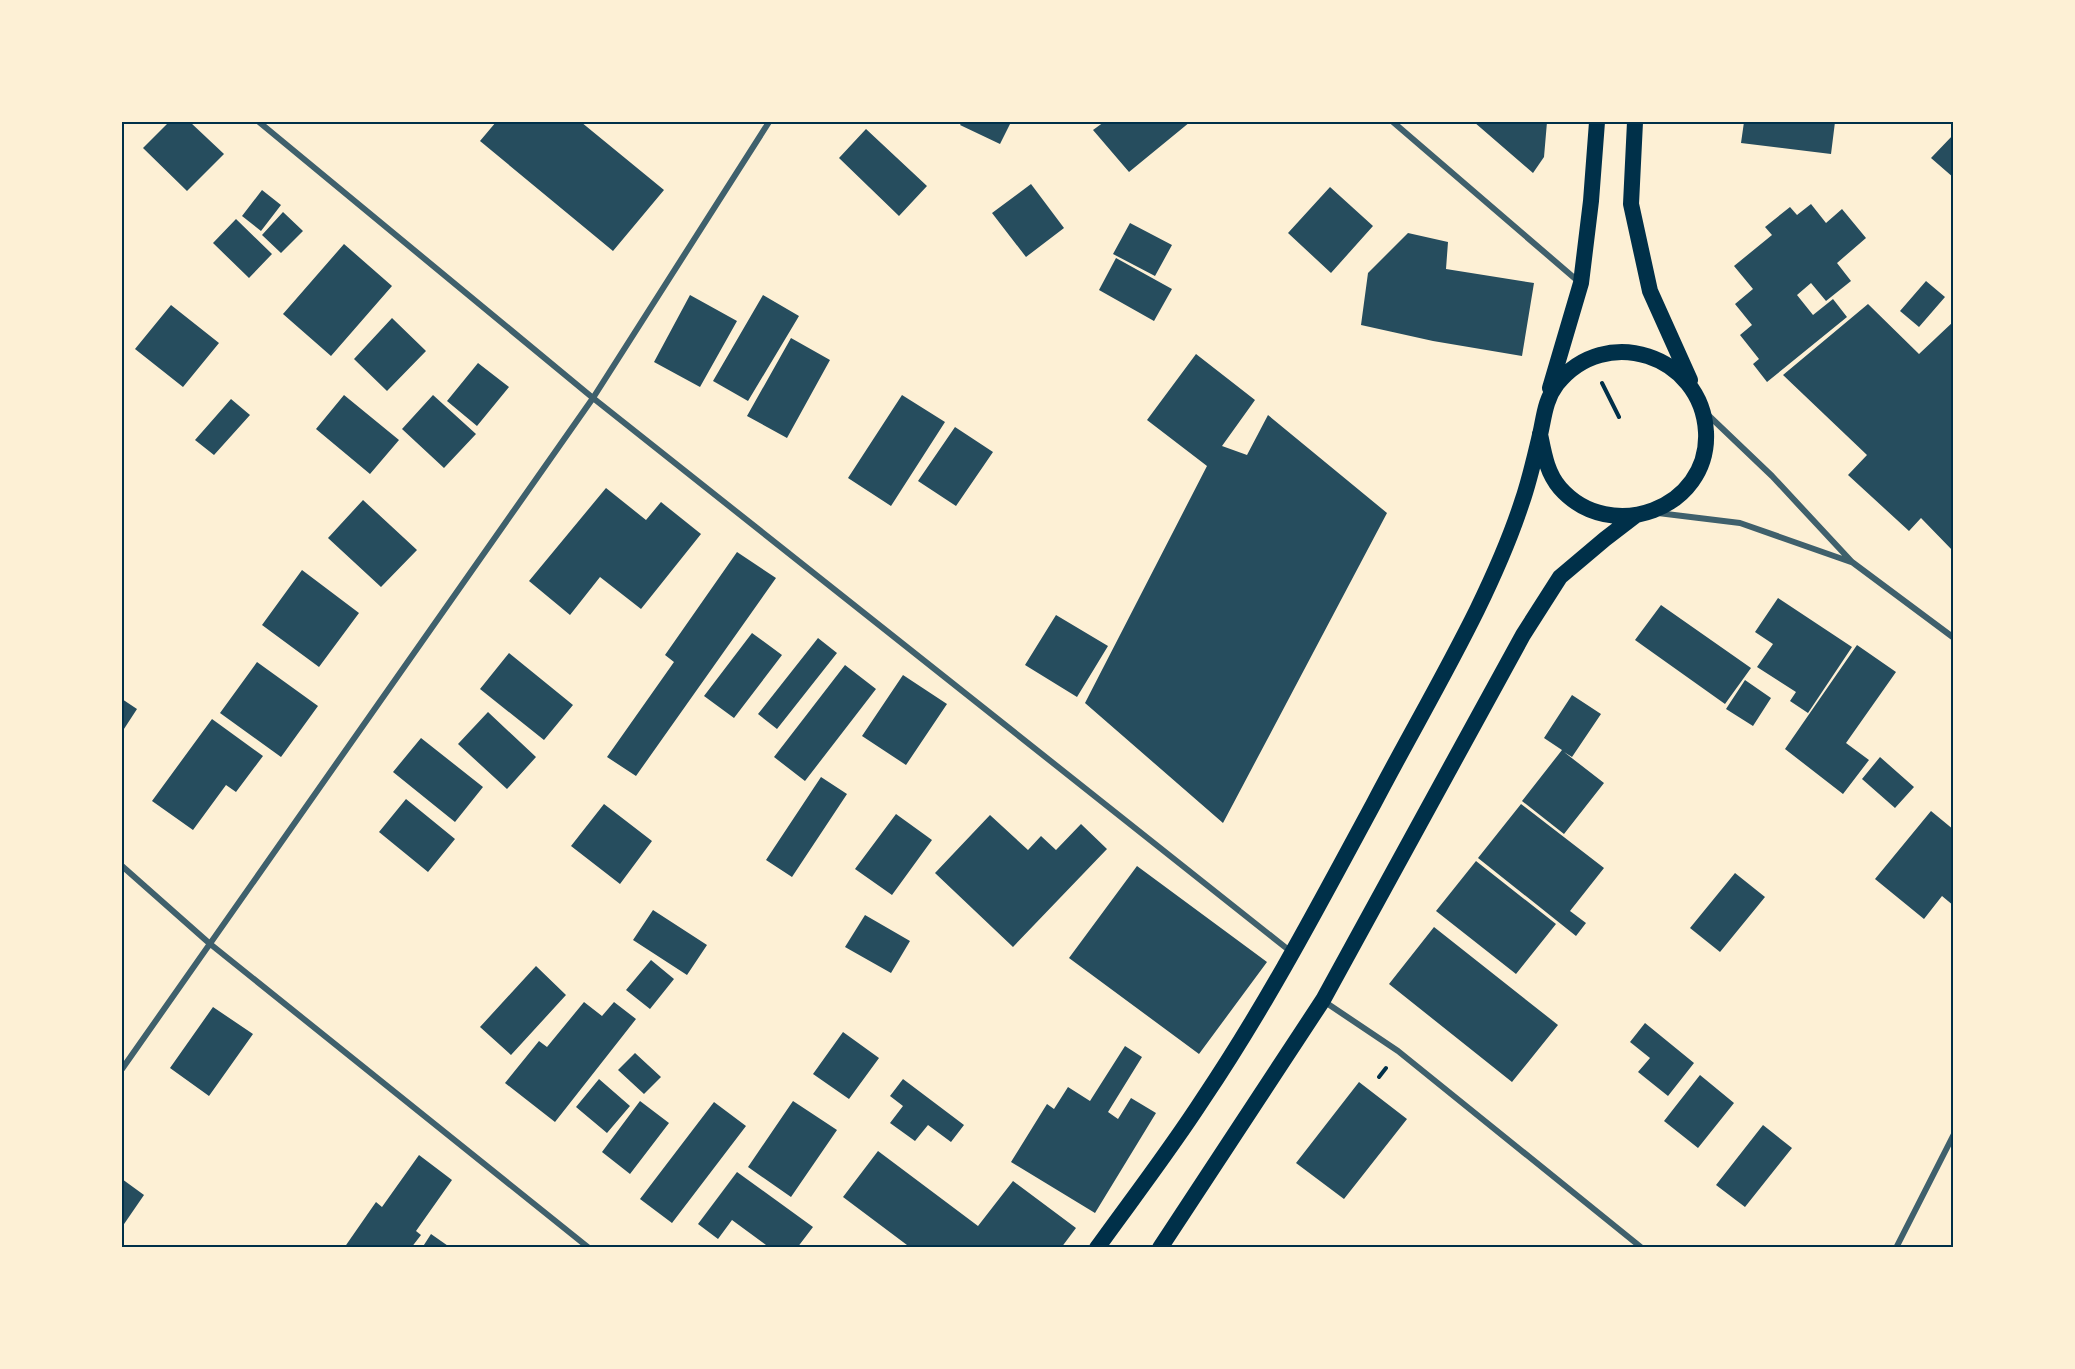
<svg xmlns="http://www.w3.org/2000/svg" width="2075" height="1369" font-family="Mulish,sans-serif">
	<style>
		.building { fill: #264d5e }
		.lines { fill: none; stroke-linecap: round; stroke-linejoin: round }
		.path { stroke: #003049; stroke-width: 4 }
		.minor { stroke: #3f606c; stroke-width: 6 }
		.trunk { stroke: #003049; stroke-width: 16 }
		.neatline { fill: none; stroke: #003049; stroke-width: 2 }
	</style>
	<rect width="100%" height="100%" fill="#fdf0d5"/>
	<path class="building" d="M 169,122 L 190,122 L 224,154 L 187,191 L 143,148 Z
		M 496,122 L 581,122 L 664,190 L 613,251 L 480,141 Z
		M 962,122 L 1011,122 L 1000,144 L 960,125 Z
		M 1104,122 L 1190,122 L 1129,172 L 1093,130 Z
		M 1474,122 L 1547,122 L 1544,157 L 1533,173 Z
		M 1744,122 L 1835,122 L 1831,154 L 1741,143 Z
		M 866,129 L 927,186 L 899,216 L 839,158 Z
		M 1954,134 L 1954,178 L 1931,158 Z
		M 1031,184 L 1064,228 L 1026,257 L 992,213 Z
		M 1330,187 L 1373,226 L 1331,273 L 1288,233 Z
		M 262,190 L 281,205 L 261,231 L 242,216 Z
		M 1811,204 L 1826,223 L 1842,209 L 1866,238 L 1837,263 L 1851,281 L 1826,301 L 1811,283 L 1797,295 L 1813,315 L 1833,299 L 1847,317 L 1767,382 L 1753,364 L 1759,359 L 1740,335 L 1752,325 L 1735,304 L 1753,289 L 1734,266 L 1772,235 L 1765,227 L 1790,207 L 1797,215 Z
		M 283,212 L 303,231 L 281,253 L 262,235 Z
		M 236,219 L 272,254 L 249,278 L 213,243 Z
		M 1130,223 L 1172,245 L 1155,276 L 1113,254 Z
		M 1408,233 L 1448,242 L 1446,269 L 1534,283 L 1522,356 L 1433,341 L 1361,325 L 1368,273 Z
		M 344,244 L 392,286 L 331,356 L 283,314 Z
		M 1116,258 L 1172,289 L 1154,321 L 1099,290 Z
		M 1926,281 L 1945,297 L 1919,327 L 1900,311 Z
		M 690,295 L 737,321 L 700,387 L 654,362 Z
		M 763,295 L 799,316 L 748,401 L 713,381 Z
		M 1868,304 L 1919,354 L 1954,321 L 1954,552 L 1921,518 L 1909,531 L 1848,475 L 1867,455 L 1783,375 Z
		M 171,305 L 219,343 L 183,387 L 135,349 Z
		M 392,318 L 426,351 L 387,391 L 354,359 Z
		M 791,338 L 830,360 L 787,438 L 747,416 Z
		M 1196,354 L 1255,400 L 1222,446 L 1247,455 L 1268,415 L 1387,513 L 1223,823 L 1085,703 L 1207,466 L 1147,420 Z
		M 478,363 L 509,387 L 477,426 L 447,401 Z
		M 344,395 L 399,440 L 370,474 L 316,429 Z
		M 433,395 L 476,434 L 444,468 L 402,429 Z
		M 902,395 L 945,422 L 891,506 L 848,478 Z
		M 231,399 L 250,415 L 214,455 L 195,440 Z
		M 955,427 L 993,452 L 956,506 L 918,481 Z
		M 606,488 L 646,520 L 661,502 L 701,534 L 641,609 L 600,577 L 570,615 L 529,581 Z
		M 363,500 L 417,550 L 381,587 L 328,538 Z
		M 737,552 L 776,578 L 636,776 L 607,757 L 674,662 L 665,655 Z
		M 302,570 L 359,613 L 319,667 L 262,625 Z
		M 1778,598 L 1852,647 L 1808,713 L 1790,701 L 1796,692 L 1757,667 L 1773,644 L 1755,632 Z
		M 1661,605 L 1751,668 L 1725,704 L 1635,640 Z
		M 1056,615 L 1108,646 L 1077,697 L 1025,665 Z
		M 752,633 L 782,655 L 734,718 L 704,696 Z
		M 818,638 L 837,653 L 777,729 L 758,714 Z
		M 1857,645 L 1896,672 L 1846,743 L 1869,760 L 1843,794 L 1785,749 Z
		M 509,653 L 573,705 L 544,740 L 480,689 Z
		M 257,662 L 318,706 L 281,757 L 220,713 Z
		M 845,665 L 876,689 L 805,781 L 774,757 Z
		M 903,675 L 947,704 L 906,765 L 862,736 Z
		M 1745,680 L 1771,698 L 1753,726 L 1726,709 Z
		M 1572,695 L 1601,714 L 1572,757 L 1564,752 L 1604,783 L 1564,834 L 1522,801 L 1562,750 L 1544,738 Z
		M 122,699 L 137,709 L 122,732 Z
		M 488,712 L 536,757 L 507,789 L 458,744 Z
		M 212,719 L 263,756 L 236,792 L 226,785 L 193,830 L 152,801 Z
		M 421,738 L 483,787 L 455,822 L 393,772 Z
		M 1880,757 L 1914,787 L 1895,808 L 1862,779 Z
		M 821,777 L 847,794 L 792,877 L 766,860 Z
		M 406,799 L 455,839 L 428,872 L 379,832 Z
		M 604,804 L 652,841 L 620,884 L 571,846 Z
		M 1521,804 L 1604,868 L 1570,911 L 1586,923 L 1576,936 L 1478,858 Z
		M 1931,811 L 1954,830 L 1954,906 L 1942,896 L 1924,919 L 1875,879 Z
		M 896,814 L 932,840 L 892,895 L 855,869 Z
		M 990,815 L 1028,850 L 1041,836 L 1056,850 L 1081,824 L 1107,849 L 1013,947 L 935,873 Z
		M 1476,861 L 1556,924 L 1516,974 L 1436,911 Z
		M 1137,866 L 1267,962 L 1199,1054 L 1069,958 Z
		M 1735,873 L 1765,897 L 1720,952 L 1690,928 Z
		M 653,910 L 707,945 L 687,975 L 633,940 Z
		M 865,915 L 910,941 L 891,973 L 845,947 Z
		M 1434,927 L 1558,1025 L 1512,1082 L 1389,984 Z
		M 651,960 L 674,979 L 650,1009 L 626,990 Z
		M 536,966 L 566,995 L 511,1055 L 480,1027 Z
		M 584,1002 L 602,1016 L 614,1002 L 636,1019 L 555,1122 L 505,1083 L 539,1041 L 547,1047 Z
		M 213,1007 L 253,1034 L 209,1096 L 170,1068 Z
		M 1645,1023 L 1694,1063 L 1668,1096 L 1638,1072 L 1650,1058 L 1630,1042 Z
		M 843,1032 L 879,1058 L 849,1099 L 813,1074 Z
		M 1125,1046 L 1142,1057 L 1108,1112 L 1118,1119 L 1131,1098 L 1156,1113 L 1095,1213 L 1011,1162 L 1047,1104 L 1054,1109 L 1068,1087 L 1090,1101 Z
		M 635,1053 L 661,1077 L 644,1094 L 618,1070 Z
		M 1700,1075 L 1734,1103 L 1698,1148 L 1664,1121 Z
		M 599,1079 L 630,1106 L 607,1133 L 576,1107 Z
		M 903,1079 L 964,1125 L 951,1142 L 928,1125 L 915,1141 L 890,1123 L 903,1106 L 890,1096 Z
		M 1359,1082 L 1407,1119 L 1344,1199 L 1296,1163 Z
		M 640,1101 L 669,1123 L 630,1174 L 602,1152 Z
		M 793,1101 L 837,1130 L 791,1197 L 748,1167 Z
		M 714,1102 L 746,1126 L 672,1223 L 640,1199 Z
		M 1763,1125 L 1792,1148 L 1745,1207 L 1716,1185 Z
		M 878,1151 L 978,1226 L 1013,1181 L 1076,1228 L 1061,1248 L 911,1248 L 843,1197 Z
		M 419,1155 L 452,1180 L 416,1231 L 421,1235 L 411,1248 L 344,1248 L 376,1202 L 382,1207 Z
		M 737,1172 L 813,1227 L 797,1248 L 770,1248 L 732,1220 L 718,1239 L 698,1224 Z
		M 122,1179 L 144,1195 L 122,1227 Z
		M 431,1234 L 451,1248 L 422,1248 Z"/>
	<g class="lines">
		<path class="path" d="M 1602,383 L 1619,417
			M 1379,1077 L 1386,1068"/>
		<path class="minor" d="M 259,122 L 593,398 L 1290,951
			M 1393,122 L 1579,282
			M 1706,413 L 1772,476 L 1852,562 L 1954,638
			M 1658,513 L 1740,523 L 1851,562
			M 122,866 L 209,943 L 589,1248
			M 1325,1002 L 1398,1051 L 1642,1248
			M 122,1069 L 593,398 L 769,122
			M 1896,1248 L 1954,1134"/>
		<path class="trunk" d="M 1635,122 L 1631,204 L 1650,291 L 1690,380
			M 1550,388 L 1581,283 L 1591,201 L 1597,122
			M 1097,1248 C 1133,1198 1170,1150 1203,1099 C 1267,1004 1320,903 1374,803 C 1408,738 1445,675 1477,610 C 1494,575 1510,539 1522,502 C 1529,482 1534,460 1539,439 C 1544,420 1544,401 1557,384 C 1605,323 1702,355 1706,432 C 1710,509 1610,545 1560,488 C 1547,473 1544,454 1540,434
			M 1160,1248 L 1323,1000 L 1523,635 L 1560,577 L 1605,539 L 1635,516"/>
	</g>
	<rect width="2075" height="1369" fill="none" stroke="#fdf0d5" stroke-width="246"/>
	<rect x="123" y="123" width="1829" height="1123" class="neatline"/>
</svg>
